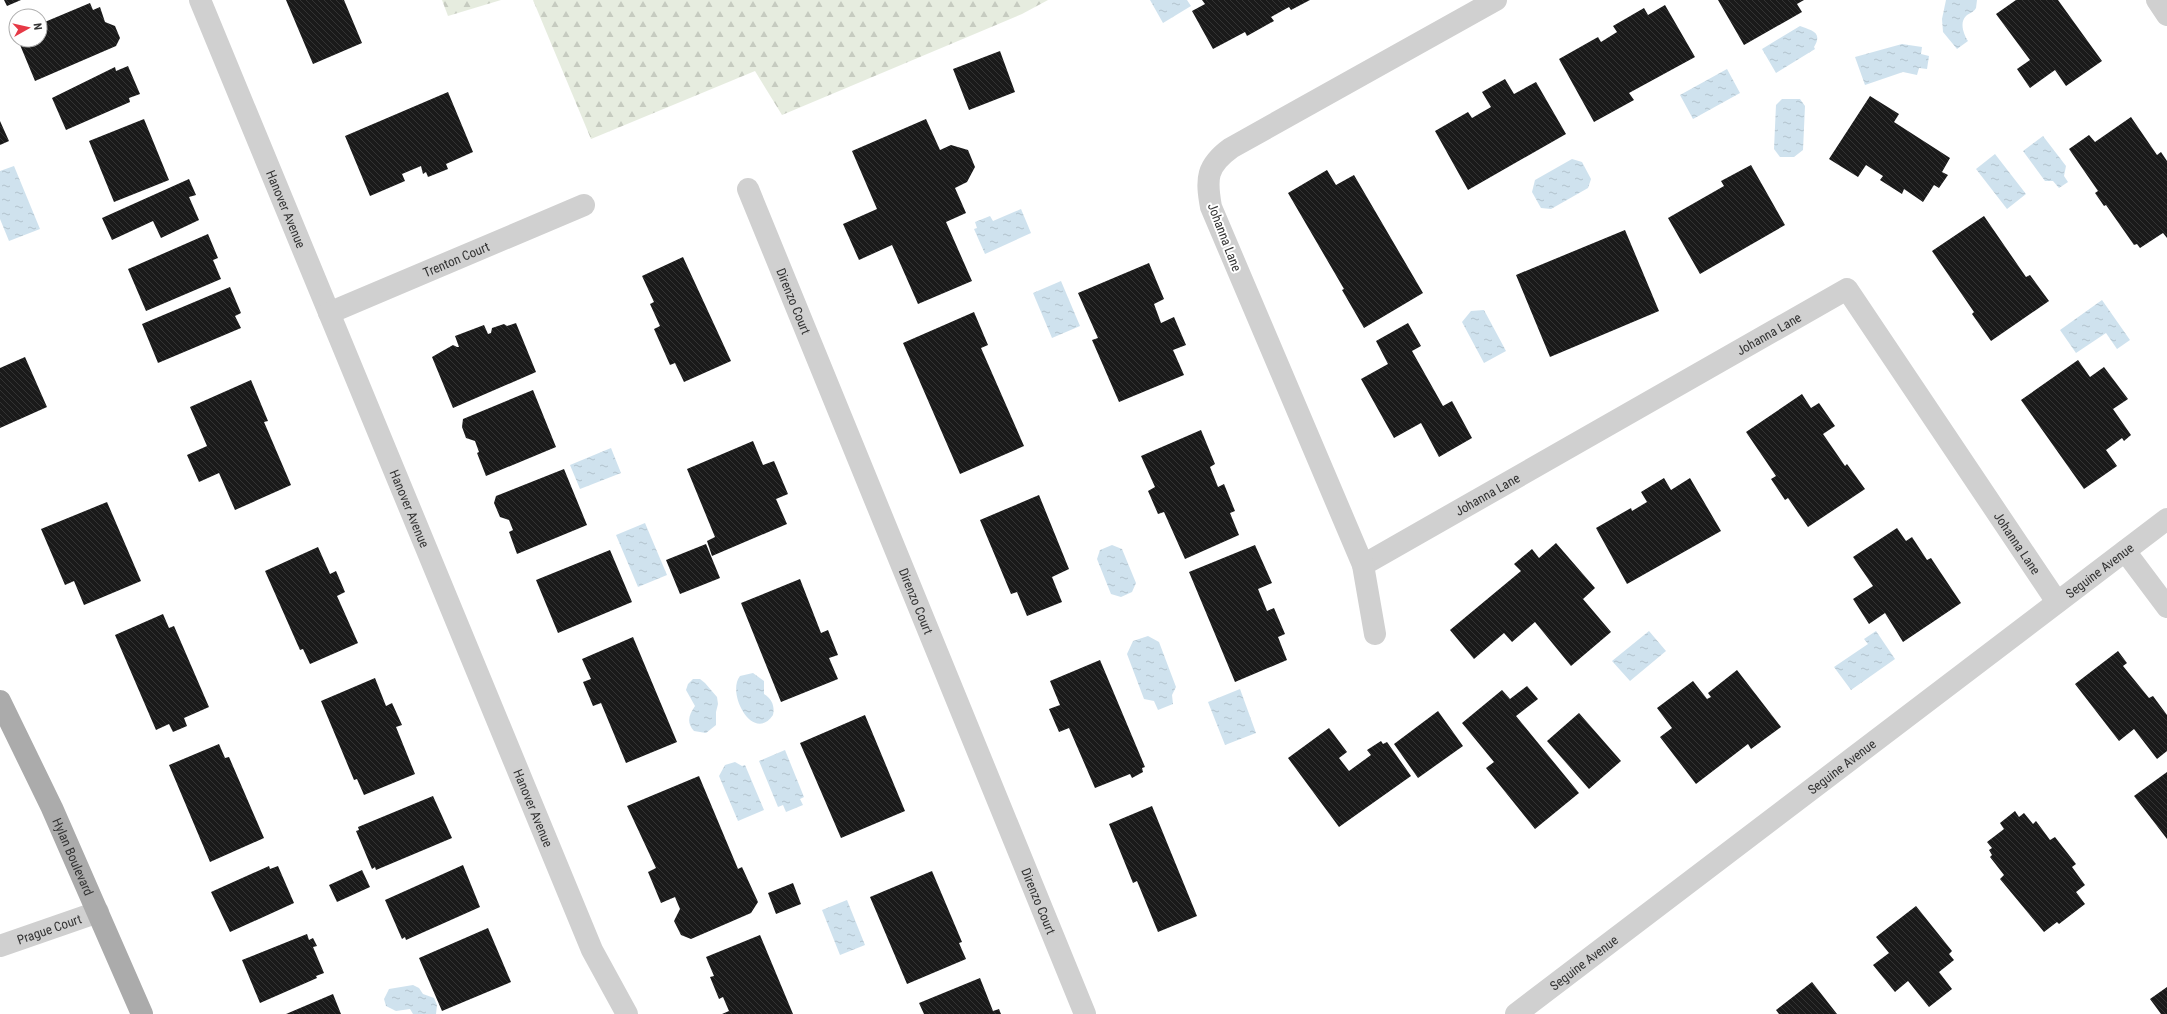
<svg xmlns="http://www.w3.org/2000/svg" width="2167" height="1014" font-family="'Roboto Condensed',sans-serif">
	<style>
		.forest { fill: url(#forest-firs) }
		.water { fill: url(#water-ripples) }
		.building { fill: url(#building-back-hatch) }
		.lines { fill: none; stroke-linecap: round; stroke-linejoin: round }
		.minor { stroke: #d0d0d0; stroke-width: 22 }
		.tertiary { stroke: #d0d0d0; stroke-width: 22 }
		.primary { stroke: #ababab; stroke-width: 22 }
		.labels { text-anchor: middle; stroke-width: 4; stroke-linejoin: round; paint-order: stroke }
		.street-label { font-size: 13px; fill: #333; stroke: #fff }
	</style>
	<defs>
		<pattern id="forest-firs" width="22" height="20" patternUnits="userSpaceOnUse"><rect width="22" height="20" fill="#e6ecdf"/><path d="M5 1l3.5 6h-7zM16 11l3.5 6h-7z" fill="#c6cbc0"/></pattern>
		<pattern id="water-ripples" width="26" height="14" patternUnits="userSpaceOnUse"><rect width="26" height="14" fill="#cfe2ee"/><path d="M2 4q2-2 4 0t4 0M15 11q2-2 4 0t4 0" fill="none" stroke="#b2c2cd"/></pattern>
		<pattern id="building-back-hatch" width="6" height="6" patternUnits="userSpaceOnUse"><rect width="6" height="6" fill="#1a1a1a"/><path d="M-1 5l2 2M0 0l6 6M5-1l2 2" fill="none" stroke="#333"/></pattern>
	</defs>
	<rect width="100%" height="100%" fill="#fff"/>
	<path class="forest" d="M 442,0 L 501,0 L 448,16 Z
		M 533,0 L 1048,0 L 1022,14 L 782,115 L 755,71 L 591,139 Z"/>
	<path class="water" d="M 1150,0 L 1187,0 L 1191,6 L 1163,23 Z
		M 1946,0 L 1977,0 L 1976,8 C 1973,13 1969,13 1966,16 C 1959,23 1964,35 1968,41 L 1957,49 L 1943,32 L 1942,19 Z
		M 1800,26 C 1809,30 1824,31 1814,47 L 1815,49 L 1776,73 L 1762,49 Z
		M 1902,44 L 1922,47 L 1921,54 L 1929,56 L 1927,69 L 1919,68 L 1917,75 L 1903,72 L 1865,85 L 1855,57 Z
		M 1727,69 L 1740,93 L 1693,119 L 1680,95 Z
		M 1782,99 L 1800,99 L 1805,106 L 1803,150 L 1794,157 L 1780,157 L 1774,149 L 1776,105 Z
		M 2043,136 L 2066,166 L 2064,176 L 2068,182 L 2059,188 L 2053,181 L 2045,181 L 2023,151 Z
		M 1995,154 L 2026,194 L 2007,209 L 1976,169 Z
		M 1572,159 L 1582,162 L 1591,179 L 1588,188 L 1551,209 L 1541,208 L 1532,192 L 1535,180 Z
		M 14,166 L 40,229 L 9,241 L 0,219 L 0,171 Z
		M 1021,209 L 1031,233 L 985,254 L 974,229 L 977,228 L 975,222 L 990,216 L 993,221 Z
		M 1061,281 L 1080,326 L 1052,338 L 1033,293 Z
		M 2102,300 L 2130,340 L 2117,349 L 2106,333 L 2076,353 L 2060,330 Z
		M 1484,310 L 1506,351 L 1484,363 L 1462,322 L 1471,311 Z
		M 611,448 L 621,473 L 580,489 L 570,465 Z
		M 645,523 L 667,575 L 638,587 L 616,535 Z
		M 1112,545 L 1122,549 L 1136,583 L 1132,592 L 1121,597 L 1111,594 L 1097,559 L 1100,550 Z
		M 1649,631 L 1666,651 L 1630,681 L 1612,661 Z
		M 1876,631 L 1895,659 L 1851,690 L 1834,667 L 1868,644 L 1864,639 Z
		M 1148,636 L 1159,642 L 1176,687 L 1172,695 L 1173,704 L 1158,710 L 1154,701 L 1144,699 L 1127,654 L 1133,641 Z
		M 753,673 L 764,681 L 764,694 C 772,699 775,706 773,715 C 753,744 726,693 740,676 Z
		M 693,679 L 700,679 L 705,683 L 717,697 L 718,704 L 716,712 L 716,725 L 706,733 L 694,731 C 686,722 689,715 695,706 L 686,690 L 688,684 Z
		M 1240,689 L 1256,733 L 1225,745 L 1208,702 Z
		M 785,750 L 804,797 L 800,799 L 803,805 L 786,812 L 783,805 L 778,807 L 759,761 Z
		M 735,762 L 742,766 L 745,765 L 764,810 L 738,821 L 719,776 L 725,765 Z
		M 847,900 L 865,945 L 840,955 L 822,910 Z
		M 413,985 L 419,988 L 423,994 L 434,998 L 437,1005 L 436,1014 L 413,1014 L 410,1009 L 396,1011 L 386,1006 L 384,999 L 389,989 Z"/>
	<path class="building" d="M 4,0 L 21,0 L 7,6 Z
		M 286,0 L 344,0 L 362,43 L 313,64 Z
		M 1202,0 L 1310,0 L 1291,10 L 1289,7 L 1271,17 L 1274,21 L 1247,36 L 1245,32 L 1213,49 L 1192,11 L 1205,4 Z
		M 1718,0 L 1804,0 L 1797,4 L 1802,12 L 1744,45 Z
		M 2016,0 L 2058,0 L 2102,61 L 2066,86 L 2055,70 L 2030,88 L 2017,69 L 2030,60 L 1996,14 Z
		M 90,3 L 93,10 L 100,7 L 105,22 L 115,26 L 120,38 L 116,46 L 35,81 L 18,40 L 40,40 L 40,24 Z
		M 1665,5 L 1695,57 L 1629,93 L 1634,100 L 1594,122 L 1559,59 L 1598,37 L 1601,42 L 1617,32 L 1613,26 L 1644,8 L 1648,15 Z
		M 1000,51 L 1015,92 L 969,110 L 953,69 Z
		M 128,66 L 140,94 L 129,98 L 130,102 L 66,130 L 52,98 L 115,67 L 116,71 Z
		M 1505,79 L 1514,94 L 1536,82 L 1566,134 L 1468,190 L 1435,131 L 1468,112 L 1472,118 L 1491,107 L 1482,92 Z
		M 448,92 L 473,152 L 446,164 L 448,169 L 428,177 L 426,172 L 423,174 L 421,166 L 402,174 L 405,181 L 370,196 L 345,136 Z
		M 1870,96 L 1899,114 L 1894,122 L 1950,158 L 1942,172 L 1948,175 L 1939,188 L 1934,185 L 1923,202 L 1904,189 L 1902,194 L 1880,180 L 1883,176 L 1866,165 L 1858,177 L 1829,159 Z
		M 2131,117 L 2157,155 L 2161,152 L 2167,161 L 2167,238 L 2163,233 L 2140,248 L 2137,244 L 2134,245 L 2106,205 L 2104,206 L 2095,193 L 2098,191 L 2069,149 L 2089,135 L 2095,142 Z
		M 144,119 L 169,180 L 114,202 L 89,141 Z
		M 926,119 L 940,150 L 951,145 L 968,150 L 975,167 L 967,182 L 955,188 L 966,213 L 946,222 L 972,281 L 918,304 L 892,245 L 859,260 L 843,224 L 877,209 L 852,151 Z
		M 0,121 L 9,141 L 0,145 Z
		M 1751,165 L 1785,225 L 1700,274 L 1668,218 L 1724,186 L 1721,181 Z
		M 1327,170 L 1336,185 L 1354,175 L 1423,293 L 1364,328 L 1342,290 L 1344,289 L 1288,193 Z
		M 189,179 L 196,195 L 189,197 L 199,220 L 161,238 L 153,221 L 112,240 L 102,218 Z
		M 1984,216 L 2026,277 L 2030,275 L 2049,301 L 1991,341 L 1972,314 L 1974,312 L 1932,251 Z
		M 1625,230 L 1659,311 L 1550,357 L 1516,275 Z
		M 208,234 L 218,258 L 213,260 L 221,279 L 146,311 L 128,269 Z
		M 683,257 L 731,361 L 684,382 L 675,363 L 670,365 L 654,329 L 660,326 L 650,304 L 654,302 L 642,276 Z
		M 1149,263 L 1164,299 L 1154,304 L 1161,323 L 1174,317 L 1186,345 L 1173,350 L 1184,375 L 1119,402 L 1092,340 L 1098,338 L 1078,293 Z
		M 230,287 L 241,313 L 235,316 L 241,328 L 158,363 L 142,324 Z
		M 974,312 L 988,345 L 981,348 L 1024,446 L 960,474 L 903,343 Z
		M 516,323 L 536,372 L 453,408 L 432,357 L 453,345 L 457,347 L 459,347 L 455,336 L 484,325 L 488,334 L 491,333 L 492,328 L 504,324 L 507,326 Z
		M 1408,323 L 1421,346 L 1412,351 L 1443,406 L 1452,401 L 1472,438 L 1439,457 L 1421,423 L 1394,438 L 1361,379 L 1388,364 L 1376,341 Z
		M 25,357 L 47,407 L 0,428 L 0,368 Z
		M 2078,360 L 2090,377 L 2104,367 L 2128,399 L 2113,409 L 2131,435 L 2124,441 L 2122,438 L 2106,450 L 2117,466 L 2084,489 L 2021,400 Z
		M 251,380 L 268,421 L 264,422 L 291,485 L 235,510 L 219,473 L 199,482 L 187,455 L 207,446 L 190,407 Z
		M 533,390 L 556,447 L 486,476 L 477,453 L 479,452 L 475,441 L 466,438 L 462,427 L 463,419 Z
		M 1802,394 L 1811,408 L 1819,403 L 1835,426 L 1823,434 L 1845,466 L 1847,464 L 1865,489 L 1808,527 L 1788,498 L 1785,500 L 1771,479 L 1776,476 L 1746,432 Z
		M 1201,430 L 1215,464 L 1210,467 L 1218,487 L 1224,484 L 1235,511 L 1230,513 L 1239,535 L 1185,559 L 1164,512 L 1158,514 L 1148,491 L 1155,487 L 1141,456 Z
		M 753,441 L 763,465 L 774,461 L 788,494 L 776,499 L 787,524 L 712,556 L 707,541 L 715,537 L 687,469 Z
		M 564,469 L 587,525 L 517,554 L 509,532 L 513,530 L 509,520 L 500,517 L 494,503 L 496,496 Z
		M 1664,478 L 1671,490 L 1690,478 L 1721,531 L 1627,584 L 1596,528 L 1631,508 L 1632,511 L 1647,502 L 1641,492 Z
		M 1039,495 L 1069,569 L 1052,577 L 1062,602 L 1027,616 L 1017,592 L 1011,594 L 980,520 Z
		M 107,502 L 141,581 L 84,605 L 74,581 L 65,585 L 41,529 Z
		M 1897,528 L 1906,541 L 1912,537 L 1927,560 L 1931,558 L 1961,603 L 1903,642 L 1885,613 L 1869,624 L 1853,599 L 1873,586 L 1853,557 Z
		M 1556,543 L 1595,588 L 1583,599 L 1611,632 L 1571,666 L 1535,622 L 1512,642 L 1504,633 L 1474,659 L 1450,630 L 1521,571 L 1514,564 L 1532,549 L 1539,558 Z
		M 706,544 L 720,578 L 680,594 L 666,560 Z
		M 1255,545 L 1272,583 L 1258,589 L 1267,611 L 1274,608 L 1285,634 L 1278,637 L 1287,660 L 1235,682 L 1189,572 Z
		M 318,547 L 330,574 L 336,571 L 345,592 L 337,596 L 358,643 L 310,664 L 303,649 L 300,650 L 265,571 Z
		M 610,550 L 632,602 L 558,633 L 536,580 Z
		M 800,579 L 821,633 L 828,630 L 838,655 L 829,658 L 838,679 L 781,702 L 741,603 Z
		M 163,614 L 169,628 L 174,626 L 209,707 L 184,718 L 187,726 L 173,732 L 169,724 L 156,730 L 115,635 Z
		M 633,637 L 677,742 L 626,763 L 601,703 L 593,706 L 583,682 L 591,679 L 582,659 Z
		M 2118,651 L 2127,663 L 2123,666 L 2149,698 L 2153,696 L 2167,715 L 2167,751 L 2157,759 L 2134,729 L 2119,741 L 2075,684 Z
		M 1100,660 L 1145,767 L 1142,768 L 1143,772 L 1132,778 L 1130,774 L 1095,788 L 1069,728 L 1059,732 L 1049,709 L 1060,705 L 1050,681 Z
		M 1737,670 L 1781,727 L 1751,749 L 1748,744 L 1696,784 L 1660,737 L 1672,728 L 1657,708 L 1693,681 L 1707,699 L 1711,697 L 1708,693 Z
		M 375,678 L 386,706 L 392,703 L 402,725 L 396,727 L 415,774 L 364,795 L 357,779 L 354,780 L 321,701 Z
		M 1527,686 L 1538,699 L 1516,716 L 1579,793 L 1535,829 L 1486,768 L 1494,762 L 1462,723 L 1502,690 L 1510,699 Z
		M 1438,711 L 1463,746 L 1418,778 L 1394,744 Z
		M 1579,713 L 1621,761 L 1589,789 L 1547,741 Z
		M 865,715 L 905,811 L 841,838 L 800,743 Z
		M 1329,728 L 1347,752 L 1339,758 L 1349,771 L 1371,755 L 1367,750 L 1381,741 L 1383,744 L 1387,742 L 1411,776 L 1339,827 L 1288,758 Z
		M 219,744 L 225,758 L 229,757 L 264,838 L 210,862 L 169,765 Z
		M 2167,772 L 2167,839 L 2134,796 Z
		M 699,776 L 738,869 L 742,867 L 758,902 L 751,913 L 691,939 L 681,935 L 674,921 L 680,909 L 675,897 L 661,903 L 648,872 L 656,868 L 627,806 Z
		M 433,796 L 452,838 L 376,870 L 375,867 L 372,869 L 356,831 L 359,830 L 358,827 Z
		M 1152,806 L 1197,916 L 1158,932 L 1137,881 L 1133,883 L 1109,824 Z
		M 2015,811 L 2019,817 L 2024,813 L 2033,824 L 2036,821 L 2050,840 L 2055,837 L 2076,864 L 2072,867 L 2085,885 L 2076,892 L 2085,904 L 2059,924 L 2057,922 L 2044,932 L 2000,879 L 2004,875 L 1990,857 L 1992,855 L 1989,850 L 1992,848 L 1987,842 L 2004,829 L 2000,823 Z
		M 463,865 L 480,907 L 406,940 L 405,937 L 402,939 L 385,900 Z
		M 269,866 L 270,869 L 278,866 L 294,903 L 230,932 L 211,892 Z
		M 362,870 L 370,887 L 337,902 L 329,885 Z
		M 932,871 L 962,942 L 959,943 L 966,959 L 907,984 L 870,897 Z
		M 793,883 L 801,904 L 776,914 L 768,893 Z
		M 1916,906 L 1952,951 L 1949,954 L 1954,960 L 1939,972 L 1952,989 L 1929,1007 L 1908,981 L 1895,992 L 1873,965 L 1889,953 L 1876,937 Z
		M 488,928 L 511,982 L 442,1011 L 419,958 Z
		M 307,934 L 309,940 L 313,938 L 317,946 L 313,947 L 324,973 L 316,976 L 317,978 L 260,1003 L 242,960 Z
		M 760,935 L 793,1014 L 722,1014 L 729,1011 L 723,997 L 719,999 L 710,977 L 714,976 L 706,957 Z
		M 980,978 L 993,1011 L 999,1009 L 1001,1014 L 924,1014 L 919,1003 Z
		M 1812,982 L 1837,1014 L 1779,1014 L 1776,1010 Z
		M 2167,987 L 2167,1014 L 2161,1014 L 2150,999 Z
		M 333,994 L 341,1014 L 286,1014 Z"/>
	<g class="lines">
		<g class="minor">
			<path id="s1" d="M 200,0 L 592,950 L 627,1014"/>
			<path d="M 2157,0 L 2167,15"/>
			<path id="s2" d="M 748,189 L 1085,1014"/>
			<path id="s3" d="M 329,313 L 584,205"/>
			<path d="M 2125,551 L 2167,607"/>
			<path id="s4" d="M 1363,565 L 1847,289 L 2057,602"/>
			<path d="M 1375,634 L 1363,565 L 1211,207 C 1206,179 1206,166 1231,148 L 1496,0"/>
			<path id="s5" d="M 0,946 L 98,912"/>
		</g>
		<path class="tertiary" id="s6" d="M 1516,1014 L 2167,519"/>
		<path class="primary" id="s7" d="M 0,701 L 52,808 L 142,1014"/>
	</g>
	<g class="labels">
		<g class="street-label">
			<text dy="5" stroke="none"><textPath href="#s1" startOffset="226">Hanover Avenue</textPath></text>
			<text transform="translate(1225 237) rotate(69)" y="5">Johanna Lane</text>
			<text dy="5" stroke="none"><textPath href="#s3" startOffset="138">Trenton Court</textPath></text>
			<text dy="5" stroke="none"><textPath href="#s2" startOffset="121">Direnzo Court</textPath></text>
			<text dy="5" stroke="none"><textPath href="#s4" startOffset="467">Johanna Lane</textPath></text>
			<text dy="5" stroke="none"><textPath href="#s4" startOffset="143">Johanna Lane</textPath></text>
			<text dy="5" stroke="none"><textPath href="#s1" startOffset="550">Hanover Avenue</textPath></text>
			<text dy="5" stroke="none"><textPath href="#s4" startOffset="863">Johanna Lane</textPath></text>
			<text dy="5" stroke="none"><textPath href="#s6" startOffset="733">Seguine Avenue</textPath></text>
			<text dy="5" stroke="none"><textPath href="#s2" startOffset="445">Direnzo Court</textPath></text>
			<text dy="5" stroke="none"><textPath href="#s6" startOffset="409">Seguine Avenue</textPath></text>
			<text dy="5" stroke="none"><textPath href="#s1" startOffset="874">Hanover Avenue</textPath></text>
			<text dy="5" stroke="none"><textPath href="#s7" startOffset="172">Hylan Boulevard</textPath></text>
			<text dy="5" stroke="none"><textPath href="#s2" startOffset="769">Direnzo Court</textPath></text>
			<text dy="5" stroke="none"><textPath href="#s5" startOffset="52">Prague Court</textPath></text>
			<text dy="5" stroke="none"><textPath href="#s6" startOffset="85">Seguine Avenue</textPath></text>
		</g>
	</g>
	<g transform="translate(28 28) rotate(82)"><circle r="19" fill="#ffffff" stroke="#adadad"/>
	<path d="M0-3L7 15L0 10L-7 15Z" fill="#e63946"/>
	<text y="-6" font-size="11" font-weight="bold" text-anchor="middle" fill="#333333">N</text>
	</g>
</svg>
